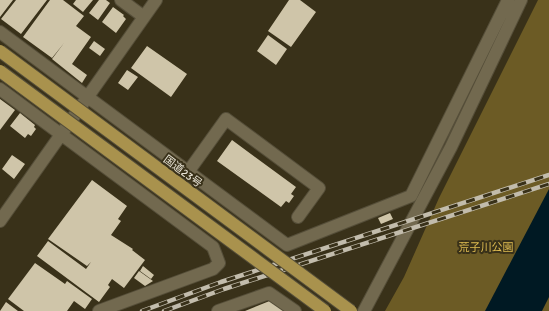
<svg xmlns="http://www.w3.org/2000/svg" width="549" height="311" font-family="Signika,'Noto Sans JP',sans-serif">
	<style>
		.green { fill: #6c5b25 }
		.water { fill: #001923 }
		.building { fill: #cfc5a9 }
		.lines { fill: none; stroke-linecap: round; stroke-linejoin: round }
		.minor-casing { stroke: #554e39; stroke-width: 14 }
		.minor { stroke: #72694f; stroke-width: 12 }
		.rail-casing { stroke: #c2bcac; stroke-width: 4.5 }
		.rail { stroke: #393119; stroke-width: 3; stroke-dasharray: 9; stroke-linecap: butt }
		.highway-bridge-casing { stroke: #554e39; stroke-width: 14; stroke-linecap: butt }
		.highway-bridge { stroke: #a9924d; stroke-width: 12 }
		.labels { text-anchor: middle; stroke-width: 4; stroke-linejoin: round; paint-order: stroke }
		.street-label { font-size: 11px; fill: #e9e4d6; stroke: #393119 }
		.park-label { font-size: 11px; fill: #dfbc51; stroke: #393119 }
	</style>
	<rect width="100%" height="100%" fill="#393119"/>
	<path class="green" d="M 538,0 L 549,0 L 549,311 L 385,311 L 404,277 L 439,198 Z"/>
	<path class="water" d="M 549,189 L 549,297 L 542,311 L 485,311 Z"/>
	<path class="building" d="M 0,0 L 13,0 L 0,17 Z
		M 16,0 L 47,0 L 21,34 L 1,19 Z
		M 50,0 L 63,0 L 84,16 L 76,26 L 91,37 L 72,64 L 87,75 L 82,83 L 52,59 L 64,43 L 52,58 L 23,37 Z
		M 76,0 L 93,0 L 83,12 L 73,4 Z
		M 99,0 L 106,0 L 110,3 L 98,20 L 89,13 Z
		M 289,0 L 300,0 L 316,12 L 291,47 L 268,31 Z
		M 113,7 L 124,15 L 123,16 L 126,19 L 116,33 L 102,22 Z
		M 268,35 L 287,49 L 276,65 L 257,51 Z
		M 94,41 L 105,49 L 100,56 L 89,48 Z
		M 147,46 L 187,74 L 171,97 L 131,68 Z
		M 127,70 L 138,77 L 128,90 L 118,83 Z
		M 0,99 L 15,110 L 0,130 Z
		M 20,113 L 35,125 L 34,127 L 36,129 L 31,136 L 28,134 L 25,138 L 10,126 Z
		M 232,140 L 296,187 L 291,194 L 294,196 L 289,203 L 286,201 L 281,207 L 217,161 Z
		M 12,155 L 25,164 L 14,179 L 2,169 Z
		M 92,180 L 127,206 L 118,219 L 121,221 L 111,235 L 133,249 L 132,250 L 145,260 L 124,288 L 112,279 L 108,285 L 110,287 L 99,302 L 37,256 L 48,241 L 86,269 L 91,262 L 87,266 L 48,239 Z
		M 390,213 L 393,219 L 381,224 L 378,218 Z
		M 35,263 L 65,284 L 67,281 L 92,299 L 85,309 L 74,301 L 67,311 L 24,311 L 8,299 Z
		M 143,266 L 154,275 L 151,279 L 140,271 Z
		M 139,271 L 153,281 L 145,286 L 134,278 Z
		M 272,300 L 287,311 L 245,311 Z
		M 6,302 L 18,311 L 0,311 Z"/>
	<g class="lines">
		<g class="minor-casing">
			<path id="minor" d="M 121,0 L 144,17
				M 0,32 L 287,245 L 411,196 L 508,0
				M 0,89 L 213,247 L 219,263 L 213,269 L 99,311
				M 188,172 L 226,119 L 319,188 L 298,217
				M 0,221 L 156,0
				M 218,311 L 269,293 L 295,311
				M 364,311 L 451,147 L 521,0"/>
		</g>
		<use href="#minor" class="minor"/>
		<g class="rail-casing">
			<path id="rail" d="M 142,311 L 221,282 L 549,175
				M 164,311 L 224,289 L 549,184"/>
		</g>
		<use href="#rail" class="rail"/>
		<g class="highway-bridge-casing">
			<path id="highway-bridge" d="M 0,51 L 351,311
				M 0,71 L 325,311"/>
		</g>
		<use href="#highway-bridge" class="highway-bridge"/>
	</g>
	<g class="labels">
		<g class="street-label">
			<text transform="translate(183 171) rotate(37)" y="4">国道23号</text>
		</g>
		<g class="park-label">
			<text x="486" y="251">荒子川公園</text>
		</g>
	</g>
</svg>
